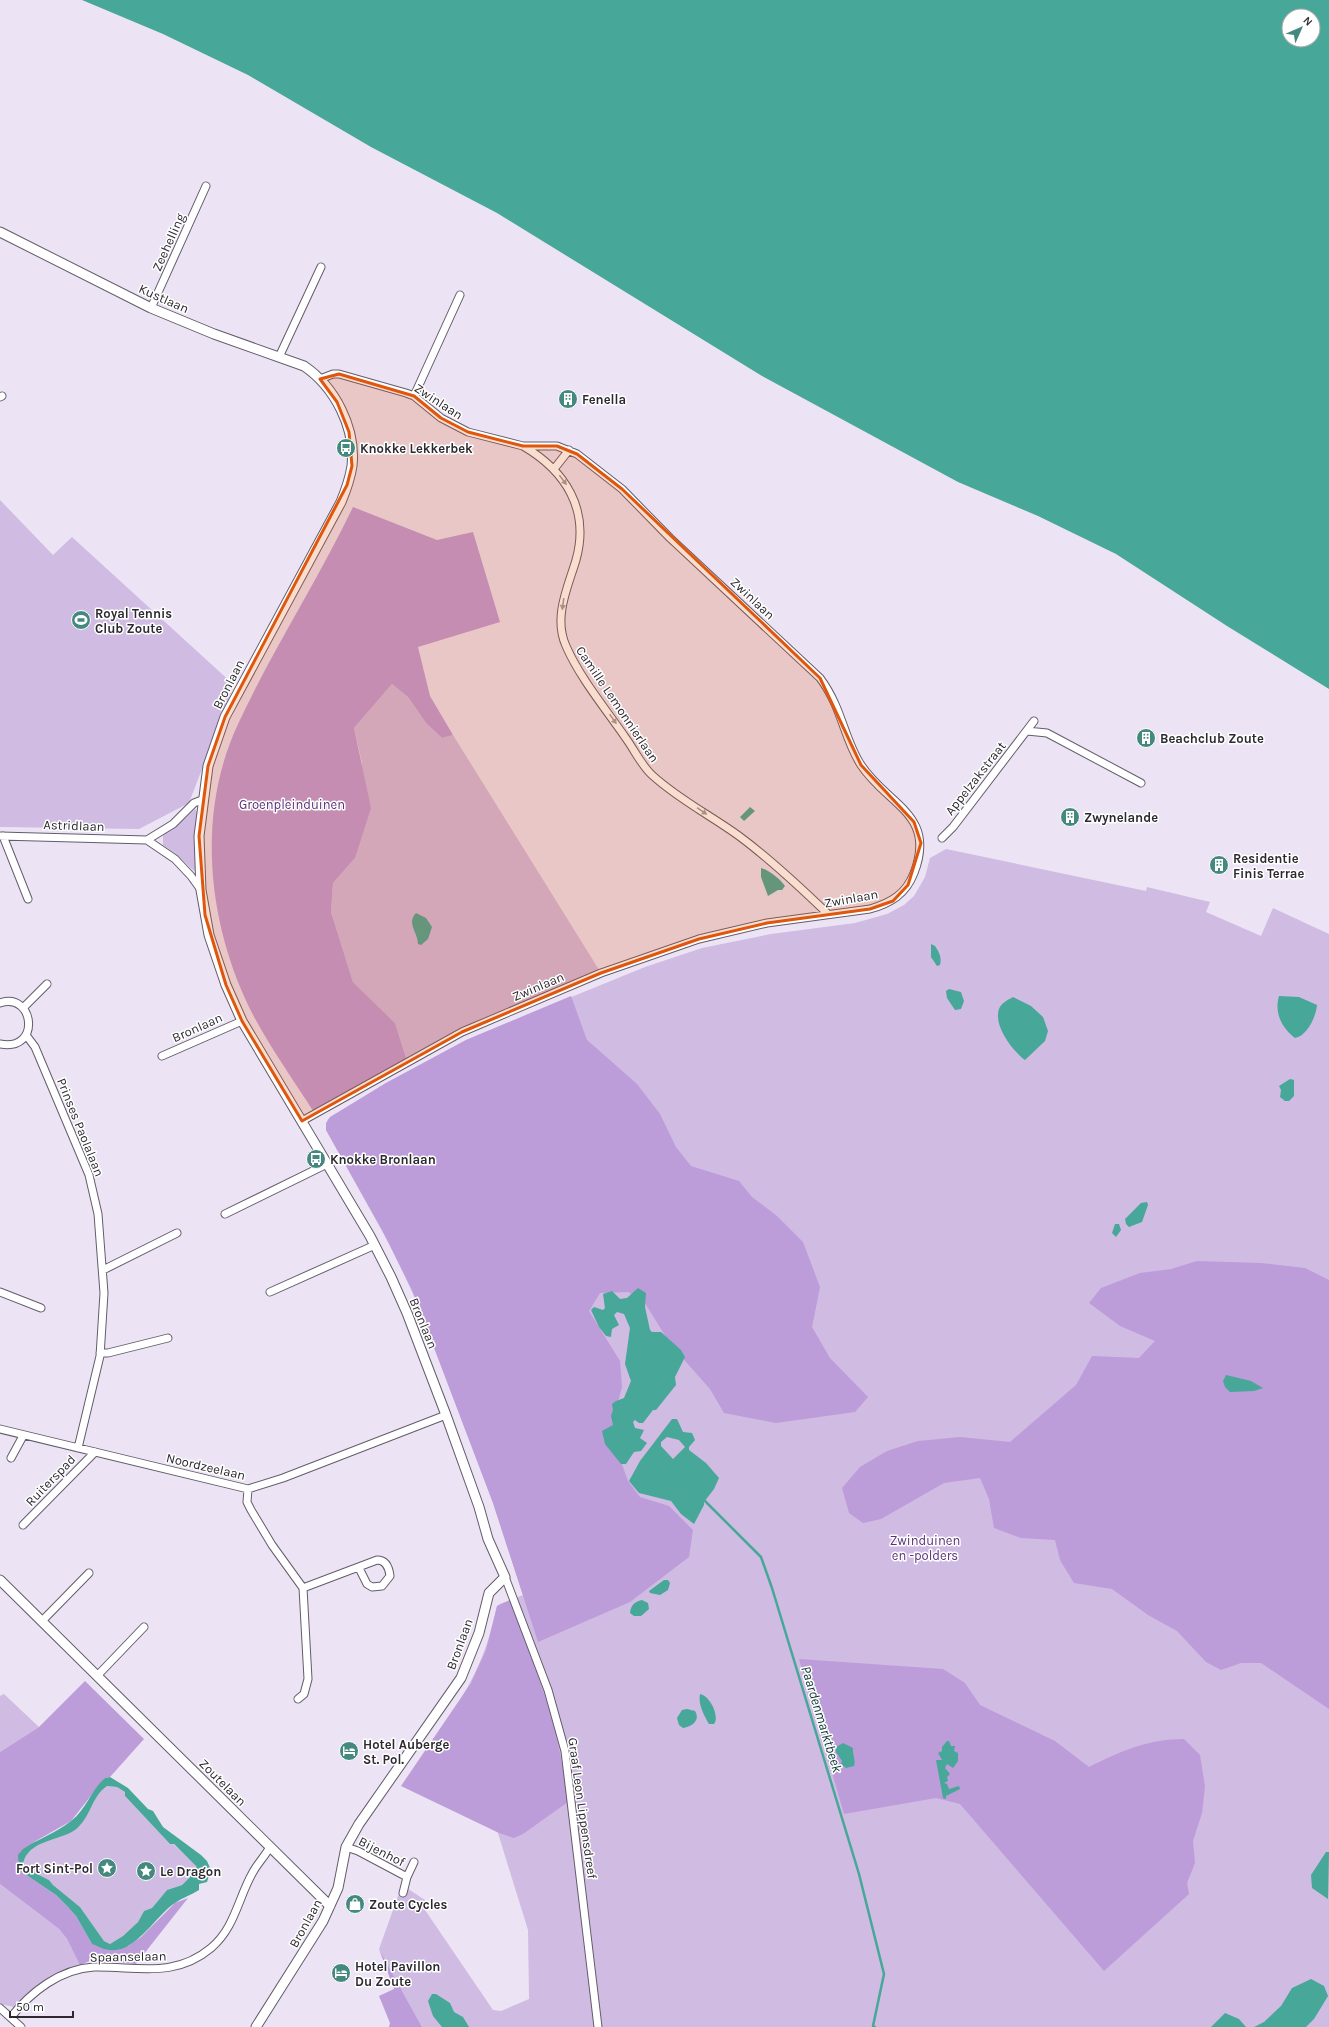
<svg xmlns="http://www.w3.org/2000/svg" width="1329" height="2027" font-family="Karla,sans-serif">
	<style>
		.green { fill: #d0bbe3 }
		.forest { fill: #bd9cda }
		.water { fill: #47a798; fill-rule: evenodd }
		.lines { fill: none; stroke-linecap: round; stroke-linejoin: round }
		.stream { stroke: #47a798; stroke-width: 2.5 }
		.minor-casing { stroke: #635c69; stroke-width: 9 }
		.tertiary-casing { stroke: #635c69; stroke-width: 11 }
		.minor { stroke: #fff; stroke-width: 7 }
		.tertiary { stroke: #fff; stroke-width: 9 }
		.oneway { fill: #a09fa1 }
		.marked { fill: #df570e; fill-opacity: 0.2; stroke: #df570e; stroke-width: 3; stroke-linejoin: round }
		.labels { text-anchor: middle; stroke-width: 3; stroke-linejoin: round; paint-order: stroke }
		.street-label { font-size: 13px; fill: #2c292f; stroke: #fff }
		.poi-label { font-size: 13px; font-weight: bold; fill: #2c292f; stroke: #fff; text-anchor: start }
		.park-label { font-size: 13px; fill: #5a3079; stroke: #fff }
		.water-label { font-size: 14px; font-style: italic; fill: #0a3831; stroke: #fff }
	</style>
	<rect width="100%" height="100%" fill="#ece4f4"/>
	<path class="green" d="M 0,500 L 53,555 L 72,537 L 234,685 L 189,803 L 139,829 L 0,827 Z
		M 392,684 L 408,697 L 426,723 L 442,738 L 453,735 L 601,973 L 462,1032 L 407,1061 L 395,1023 L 353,982 L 331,912 L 333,883 L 355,858 L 362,763 L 354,728 Z
		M 195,809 L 197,812 L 196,869 L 194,871 L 175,853 L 163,845 L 163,834 L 181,822 Z
		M 946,849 L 1146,891 L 1147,887 L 1210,902 L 1206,912 L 1261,936 L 1273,908 L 1329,934 L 1329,2027 L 422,2027 L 379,1949 L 402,1885 L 425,1900 L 425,1910 L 493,2010 L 501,2011 L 529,1999 L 528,1930 L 458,1704 C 478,1671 489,1644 497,1606 L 500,1604 L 523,1595 L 493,1503 L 420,1309 L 392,1249 L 326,1130 L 328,1119 L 386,1083 L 466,1040 L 645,967 L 702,948 L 771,934 L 855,923 L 887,914 L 904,905 L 914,896 L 925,877 L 930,858 Z
		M 4,1694 L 39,1727 L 0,1752 L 0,1696 Z
		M 107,1786 L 117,1787 L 125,1792 L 125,1796 L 170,1844 L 173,1844 L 198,1867 L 192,1870 L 190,1877 L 182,1885 L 167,1890 L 152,1908 L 144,1911 L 138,1922 L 123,1936 L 110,1944 L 104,1941 L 80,1907 L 53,1885 L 49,1880 L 25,1868 L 23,1864 C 28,1840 58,1841 75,1830 C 91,1818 91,1797 107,1786 Z
		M 0,1884 L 59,1929 L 67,1939 L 81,1966 C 53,1974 34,1987 14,2007 L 0,2004 Z"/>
	<path class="forest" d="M 353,507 L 437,540 L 473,532 L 500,622 L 418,647 L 430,696 L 453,735 L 442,738 L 426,723 L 408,697 L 392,684 L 354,728 L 371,808 L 355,858 L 333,883 L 331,912 L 353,982 L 395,1023 L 407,1061 L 315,1114 C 293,1079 268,1045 250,1009 C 207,921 196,812 239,722 C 273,649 318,580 353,507 Z
		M 571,996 L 587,1040 L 637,1084 L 660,1114 L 676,1147 L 691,1166 L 739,1181 L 752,1197 L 777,1216 L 803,1242 L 820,1287 L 812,1327 L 830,1358 L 868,1397 L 855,1412 L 776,1423 L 724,1413 L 710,1389 L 671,1345 L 643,1300 L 628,1292 L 600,1293 L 589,1311 L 620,1361 L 622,1387 L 615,1413 L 620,1459 L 628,1481 L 640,1497 L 669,1506 L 693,1530 L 689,1557 L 630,1602 L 538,1642 L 493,1503 L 412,1290 L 382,1230 L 326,1130 L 326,1123 L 330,1117 L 386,1083 L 466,1040 Z
		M 1197,1261 L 1261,1263 L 1305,1268 L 1329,1280 L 1329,1709 L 1261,1663 L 1241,1663 L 1221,1670 L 1206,1662 L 1177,1631 L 1148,1615 L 1112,1589 L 1074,1583 L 1060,1560 L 1055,1540 L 1021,1538 L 994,1528 L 989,1499 L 980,1478 L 944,1483 L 881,1519 L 863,1523 L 849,1513 L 842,1488 L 860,1467 L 887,1451 L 918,1441 L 960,1437 L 1010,1442 L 1076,1385 L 1092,1356 L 1139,1358 L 1155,1341 L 1120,1326 L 1089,1303 L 1101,1288 L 1140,1273 L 1171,1269 Z
		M 510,1600 C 536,1669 560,1728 568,1802 L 523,1834 L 514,1838 L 499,1833 L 401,1786 L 471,1683 L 486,1650 L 497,1606 Z
		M 799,1659 L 943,1669 L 965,1683 L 980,1705 L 1055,1741 L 1089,1767 C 1121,1751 1148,1739 1184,1739 L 1200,1755 L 1205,1786 L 1202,1813 L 1193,1841 L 1195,1863 L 1187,1883 L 1189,1894 L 1104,1971 L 960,1804 L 936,1798 L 844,1814 Z
		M 85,1681 L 144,1739 L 110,1777 L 105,1778 L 71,1821 L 34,1842 L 18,1862 L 19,1870 L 56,1895 L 67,1906 L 76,1916 L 92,1944 L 128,1946 L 141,1937 L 175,1903 L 188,1898 L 136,1964 L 92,1960 L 80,1965 L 67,1939 L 59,1929 L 0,1884 L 0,1752 L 39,1727 Z
		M 379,1949 L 422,2027 L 389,2027 L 390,2023 L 379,1996 L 394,1989 Z"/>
	<path class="water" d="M 82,0 L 1329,0 L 1329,689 L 1227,626 L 1116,554 L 1038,516 L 958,482 L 762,376 L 497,213 L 371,147 L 248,75 L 163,34 ZM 1289,16 L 1313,16 L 1313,40 L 1289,40 Z
		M 750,807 L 755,811 L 744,821 L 740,817 Z
		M 761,868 C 770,871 779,878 785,886 L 782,890 L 778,890 L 768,896 L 761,877 Z
		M 416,913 L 426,918 L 432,927 L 428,939 L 421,945 L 418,944 C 418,933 406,923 416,913 Z
		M 931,944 L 935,946 C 939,952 942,957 940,965 L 937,966 L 931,957 Z
		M 949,989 L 961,992 L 964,1001 L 961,1009 L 955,1010 L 947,998 L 946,991 Z
		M 1279,996 L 1299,997 L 1317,1005 C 1316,1017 1307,1036 1295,1038 C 1282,1028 1274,1013 1279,996 Z
		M 1013,997 L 1031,1006 L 1043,1017 L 1048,1031 L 1045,1041 L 1025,1060 C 1013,1051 993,1026 999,1009 C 1001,1003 1008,1000 1013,997 Z
		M 1290,1079 L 1294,1080 L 1294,1096 L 1289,1101 L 1285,1101 L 1280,1097 L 1281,1090 L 1279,1086 Z
		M 1147,1202 L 1148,1205 L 1142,1222 L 1129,1227 L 1126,1224 L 1125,1219 L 1141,1203 Z
		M 1115,1224 L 1119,1224 L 1121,1230 L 1116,1237 L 1112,1233 Z
		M 638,1288 L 646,1293 L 645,1307 L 650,1330 L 652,1332 L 661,1332 L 681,1350 L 685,1357 L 675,1377 L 676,1385 L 656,1410 L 653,1410 L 643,1423 L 639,1423 L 635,1420 L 633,1422 L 635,1428 L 644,1430 L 640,1438 L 647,1443 L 641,1451 L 634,1452 L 626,1464 L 621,1464 L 605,1444 L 602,1431 L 613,1425 L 611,1416 L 613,1410 L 612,1404 L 616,1401 L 624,1398 L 631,1381 L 625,1364 L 630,1328 L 624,1314 L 617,1312 L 614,1315 L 619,1325 L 612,1329 L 611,1337 L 606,1336 L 599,1327 L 591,1310 L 594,1307 L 603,1310 L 605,1308 L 603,1294 L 612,1291 L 620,1299 L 627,1298 Z
		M 1226,1375 L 1251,1381 L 1263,1388 L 1254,1391 L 1230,1392 L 1225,1387 L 1223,1381 Z
		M 672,1419 L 677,1419 L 683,1432 L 692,1433 L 695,1440 L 689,1447 L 689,1450 L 706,1463 L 719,1478 L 714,1489 L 704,1502 L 704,1505 L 694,1524 L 681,1514 L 671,1501 L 639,1493 L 629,1481 L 640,1461 ZM 667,1437 L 679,1440 L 685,1447 L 673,1459 L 661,1446 L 661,1442 Z
		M 664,1580 L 668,1580 L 670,1583 L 668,1590 L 660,1595 L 650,1593 L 649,1591 Z
		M 642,1600 L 648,1603 L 649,1609 L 641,1616 L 634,1616 L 630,1613 C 631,1605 634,1602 642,1600 Z
		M 700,1694 C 710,1696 720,1716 714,1724 L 709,1724 C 704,1715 698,1705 700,1694 Z
		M 687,1709 L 695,1711 C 701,1721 691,1727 683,1728 L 679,1725 L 677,1718 L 682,1710 Z
		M 947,1741 L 949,1741 L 951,1746 L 955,1746 L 954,1751 L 958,1753 L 958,1761 L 953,1768 L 947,1764 L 945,1768 L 950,1774 L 947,1777 L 948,1781 L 944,1783 L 947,1784 L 949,1789 L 959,1786 L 960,1789 L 946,1796 L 946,1799 L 943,1798 L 936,1760 L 942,1760 L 938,1753 L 942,1751 L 942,1747 Z
		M 843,1743 L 853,1748 C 852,1753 856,1760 854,1766 L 846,1768 L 841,1764 L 842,1761 L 836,1752 L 836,1747 Z
		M 110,1777 L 128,1788 L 148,1809 L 153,1811 L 163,1827 L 201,1855 L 207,1861 L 211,1870 L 207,1882 L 199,1884 L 199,1890 C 191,1895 182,1898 175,1903 C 155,1916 136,1953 110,1950 C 104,1950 98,1946 92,1944 L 76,1916 L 67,1906 L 56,1895 L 19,1870 L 18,1855 L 23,1849 C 38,1839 56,1833 71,1821 C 86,1810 91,1790 105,1778 ZM 107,1786 L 117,1787 L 125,1792 L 125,1796 L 170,1844 L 174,1844 L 197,1867 L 192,1870 L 190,1877 L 182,1885 L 167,1890 L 152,1908 L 144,1911 L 138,1922 L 123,1936 L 110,1944 L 104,1941 L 80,1907 L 53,1885 L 49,1880 L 25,1868 L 23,1864 C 28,1840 59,1841 75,1830 C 91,1818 91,1797 107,1786 Z
		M 1326,1852 L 1329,1852 L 1328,1899 L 1312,1888 L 1311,1875 Z
		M 1311,1979 L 1324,1986 L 1328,1996 L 1314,2019 L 1306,2027 L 1254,2027 L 1264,2022 L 1281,2006 L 1292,1988 Z
		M 432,1994 L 436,1994 L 450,2003 L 454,2012 L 463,2017 L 469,2027 L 442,2027 L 433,2016 L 428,2001 Z
		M 1225,2013 L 1239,2019 L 1246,2027 L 1211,2027 Z"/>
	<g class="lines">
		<path class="stream" d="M 703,1499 L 761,1557 L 772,1588 L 859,1874 L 884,1974 L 873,2026 L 875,2027"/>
		<g class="minor-casing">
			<path id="minor" d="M 151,308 L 206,186
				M 279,357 L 321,267
				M 414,396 L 460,295
				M 0,397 L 2,396
				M 523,446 C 566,471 590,510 576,560 C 568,587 553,617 566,646 C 580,678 605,708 625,737 C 634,749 641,765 652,775 C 678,799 710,815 739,836 C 770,859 800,887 828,914
				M 554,469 L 569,450
				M 1027,731 L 1047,733 L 1141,783
				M 0,836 L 147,840 L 175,859 L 191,876 L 201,890
				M 3,836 L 28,899
				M 942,838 L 953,827 L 1034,721
				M 147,840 L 173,824 L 194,803 L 202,800
				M 0,1003 C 34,991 42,1052 0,1044
				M 23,1008 L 47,984
				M 26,1035 L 35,1047 L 89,1175 L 98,1214 L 104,1293 L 100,1356 L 78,1448
				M 162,1056 L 242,1021
				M 302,1121 L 462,1032 L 601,973 L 699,939 L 767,923 L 870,909 C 891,903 906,894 914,873 C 937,814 887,805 861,765 C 849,747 844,724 835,704 C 831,695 826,686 820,678 L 670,538 L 622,489 L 577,454 L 557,446 L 523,446 L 468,432 L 441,418 L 414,396 L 406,393 L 339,374 L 333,374 L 320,379
				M 225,1214 L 327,1164
				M 103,1270 L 177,1233
				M 0,1292 L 41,1308
				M 270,1292 L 375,1245
				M 100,1353 L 108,1353 L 168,1338
				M 0,1429 L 248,1489 L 283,1478 L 446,1415
				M 11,1458 L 23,1436
				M 248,1489 L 247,1502 L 251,1510 L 272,1545 L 303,1588 L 308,1679 L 304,1694 L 298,1699
				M 23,1525 L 95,1452
				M 505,1577 L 548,1690 L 565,1751 L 598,2027
				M 303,1588 L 377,1560 C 386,1560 389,1567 390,1576 L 382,1586 L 372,1587 L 367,1584 L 359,1568
				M 42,1621 L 89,1573
				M 97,1676 L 144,1627
				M 346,1847 L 358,1851 L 407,1877
				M 403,1893 L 407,1877 L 414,1862
				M 0,2008 L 21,2027
				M 11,2017 C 31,1992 60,1969 94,1967 C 136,1966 174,1979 211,1948 C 235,1928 238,1898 253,1872 C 258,1863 265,1856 270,1847"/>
		</g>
		<g class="tertiary-casing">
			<path id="tertiary" d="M 0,232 L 151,308 L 214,334 L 304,366 C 335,387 356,428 352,466 C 350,479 346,490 341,502 L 225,717 L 208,766 L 199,836 L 201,890 L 209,935 L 226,985 L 242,1021 L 370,1236 L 391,1277 L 407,1313 L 446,1415 L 479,1507 L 488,1539 L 505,1577 L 489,1593 L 479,1633 L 461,1678 L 359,1824 L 346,1847 L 338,1888 L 323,1921 L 256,2027
				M 0,1580 L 330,1906"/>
		</g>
		<use href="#minor" class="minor"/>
		<use href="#tertiary" class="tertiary"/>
	</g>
	<defs><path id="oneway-solid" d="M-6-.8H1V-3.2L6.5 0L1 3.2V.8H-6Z"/></defs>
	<g class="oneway">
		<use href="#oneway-solid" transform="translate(563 480) rotate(53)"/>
		<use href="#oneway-solid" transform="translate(563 604) rotate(98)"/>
		<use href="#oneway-solid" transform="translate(613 719) rotate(55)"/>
		<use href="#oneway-solid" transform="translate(702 811) rotate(34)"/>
	</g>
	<path class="marked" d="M 339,374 L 414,396 L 441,418 L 468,432 L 523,446 L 557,446 L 577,454 L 622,489 L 820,678 L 861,765 L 914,822 L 921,843 L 908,885 L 893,901 L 870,909 L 767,923 L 699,939 L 601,973 L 462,1032 L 302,1121 L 242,1021 L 226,985 L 205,915 L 199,836 L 208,766 L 225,717 L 347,485 L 352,466 L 349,432 L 337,402 L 320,379 Z"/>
	<defs>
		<g id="building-disc" transform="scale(1)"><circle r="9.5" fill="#45897e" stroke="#fff"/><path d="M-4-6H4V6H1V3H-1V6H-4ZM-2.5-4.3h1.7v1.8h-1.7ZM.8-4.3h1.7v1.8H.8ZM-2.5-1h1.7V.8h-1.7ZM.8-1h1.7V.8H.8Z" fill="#fff"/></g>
		<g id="bus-disc" transform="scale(1)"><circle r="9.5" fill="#45897e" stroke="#fff"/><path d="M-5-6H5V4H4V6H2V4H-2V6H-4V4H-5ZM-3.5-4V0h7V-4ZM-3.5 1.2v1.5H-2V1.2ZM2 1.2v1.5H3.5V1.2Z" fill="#fff"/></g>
		<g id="stadium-disc" transform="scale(1)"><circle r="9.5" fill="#45897e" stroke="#fff"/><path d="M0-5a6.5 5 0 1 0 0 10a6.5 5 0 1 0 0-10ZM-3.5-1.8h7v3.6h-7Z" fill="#fff"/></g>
		<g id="hotel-disc" transform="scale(1)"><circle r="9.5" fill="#45897e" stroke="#fff"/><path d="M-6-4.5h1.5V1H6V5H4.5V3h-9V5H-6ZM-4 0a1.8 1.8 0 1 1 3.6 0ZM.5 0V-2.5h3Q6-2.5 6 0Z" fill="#fff"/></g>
		<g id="sight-disc" transform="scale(1)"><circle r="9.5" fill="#45897e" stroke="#fff"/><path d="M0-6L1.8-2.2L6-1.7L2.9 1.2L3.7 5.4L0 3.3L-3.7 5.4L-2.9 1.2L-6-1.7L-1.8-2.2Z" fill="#fff"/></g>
		<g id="shop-disc" transform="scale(1)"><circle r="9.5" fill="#45897e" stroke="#fff"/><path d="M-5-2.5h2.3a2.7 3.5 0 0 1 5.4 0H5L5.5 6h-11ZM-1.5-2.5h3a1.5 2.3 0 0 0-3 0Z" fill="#fff"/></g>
	</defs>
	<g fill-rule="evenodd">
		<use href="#building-disc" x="568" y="399"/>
		<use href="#bus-disc" x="346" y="448"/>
		<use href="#stadium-disc" x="81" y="620"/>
		<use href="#building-disc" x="1146" y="738"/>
		<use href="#building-disc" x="1070" y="817"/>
		<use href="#building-disc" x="1219" y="865"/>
		<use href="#bus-disc" x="316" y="1159"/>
		<use href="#hotel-disc" x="349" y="1751"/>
		<use href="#sight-disc" x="107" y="1868"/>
		<use href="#sight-disc" x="146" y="1871"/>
		<use href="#shop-disc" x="355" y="1904"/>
		<use href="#hotel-disc" x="341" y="1973"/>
	</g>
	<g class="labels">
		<g class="street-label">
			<text transform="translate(168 242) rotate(-66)" y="5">Zeehelling</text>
			<text transform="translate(164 298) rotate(24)" y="5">Kustlaan</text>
			<text transform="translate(439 401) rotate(33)" y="5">Zwinlaan</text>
			<text transform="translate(753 598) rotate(43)" y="5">Zwinlaan</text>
			<text transform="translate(228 684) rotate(-63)" y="5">Bronlaan</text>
			<text transform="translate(618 704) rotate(56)" y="5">Camille Lemonnierlaan</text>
			<text transform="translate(975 778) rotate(-52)" y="5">Appelzakstraat</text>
			<text transform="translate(74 825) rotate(2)" y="5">Astridlaan</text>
			<text transform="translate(851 898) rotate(-10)" y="5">Zwinlaan</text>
			<text transform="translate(538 986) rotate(-23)" y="5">Zwinlaan</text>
			<text transform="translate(197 1027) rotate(-24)" y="5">Bronlaan</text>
			<text transform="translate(81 1127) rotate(68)" y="5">Prinses Paolalaan</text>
			<text transform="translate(424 1323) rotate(68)" y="5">Bronlaan</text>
			<text transform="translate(206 1466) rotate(13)" y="5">Noordzeelaan</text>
			<text transform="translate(50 1480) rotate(-46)" y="5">Ruiterspad</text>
			<text transform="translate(459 1644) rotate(-70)" y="5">Bronlaan</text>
			<text transform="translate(223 1782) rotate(45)" y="5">Zoutelaan</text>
			<text transform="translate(583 1808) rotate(82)" y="5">Graaf Leon Lippensdreef</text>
			<text transform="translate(382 1851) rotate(27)" y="5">Bijenhof</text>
			<text transform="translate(305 1923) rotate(-61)" y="5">Bronlaan</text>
			<text transform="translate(128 1956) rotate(-1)" y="5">Spaanselaan</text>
		</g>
		<g class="poi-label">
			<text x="582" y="404">Fenella</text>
			<text x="360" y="453">Knokke Lekkerbek</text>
			<text x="95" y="618">Royal Tennis<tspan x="95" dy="15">Club Zoute</tspan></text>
			<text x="1160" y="743">Beachclub Zoute</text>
			<text x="1084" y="822">Zwynelande</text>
			<text x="1233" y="863">Residentie<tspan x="1233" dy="15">Finis Terrae</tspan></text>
			<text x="330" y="1164">Knokke Bronlaan</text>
			<text x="363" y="1749">Hotel Auberge<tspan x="363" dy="15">St. Pol.</tspan></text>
			<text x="93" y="1873" text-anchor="end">Fort Sint-Pol</text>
			<text x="160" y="1876">Le Dragon</text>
			<text x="369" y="1909">Zoute Cycles</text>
			<text x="355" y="1971">Hotel Pavillon<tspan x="355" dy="15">Du Zoute</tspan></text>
		</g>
		<g class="park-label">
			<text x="292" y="809">Groenpleinduinen</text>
			<text x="925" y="1545">Zwinduinen<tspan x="925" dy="15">en -polders</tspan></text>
		</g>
		<g class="water-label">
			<text transform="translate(822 1719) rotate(73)" y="5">Paardenmarktbeek</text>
		</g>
	</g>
	<g transform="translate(1301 28) rotate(45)"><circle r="19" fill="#ffffff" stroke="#aba9ac"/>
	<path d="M0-3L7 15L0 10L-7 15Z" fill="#45897e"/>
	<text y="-6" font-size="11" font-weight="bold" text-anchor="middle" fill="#2c292f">N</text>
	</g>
	<path d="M10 2011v6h63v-6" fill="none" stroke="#2c292f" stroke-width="2"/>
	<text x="16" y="2011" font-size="12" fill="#2c292f" stroke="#ffffff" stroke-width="3" paint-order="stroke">50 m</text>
</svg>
